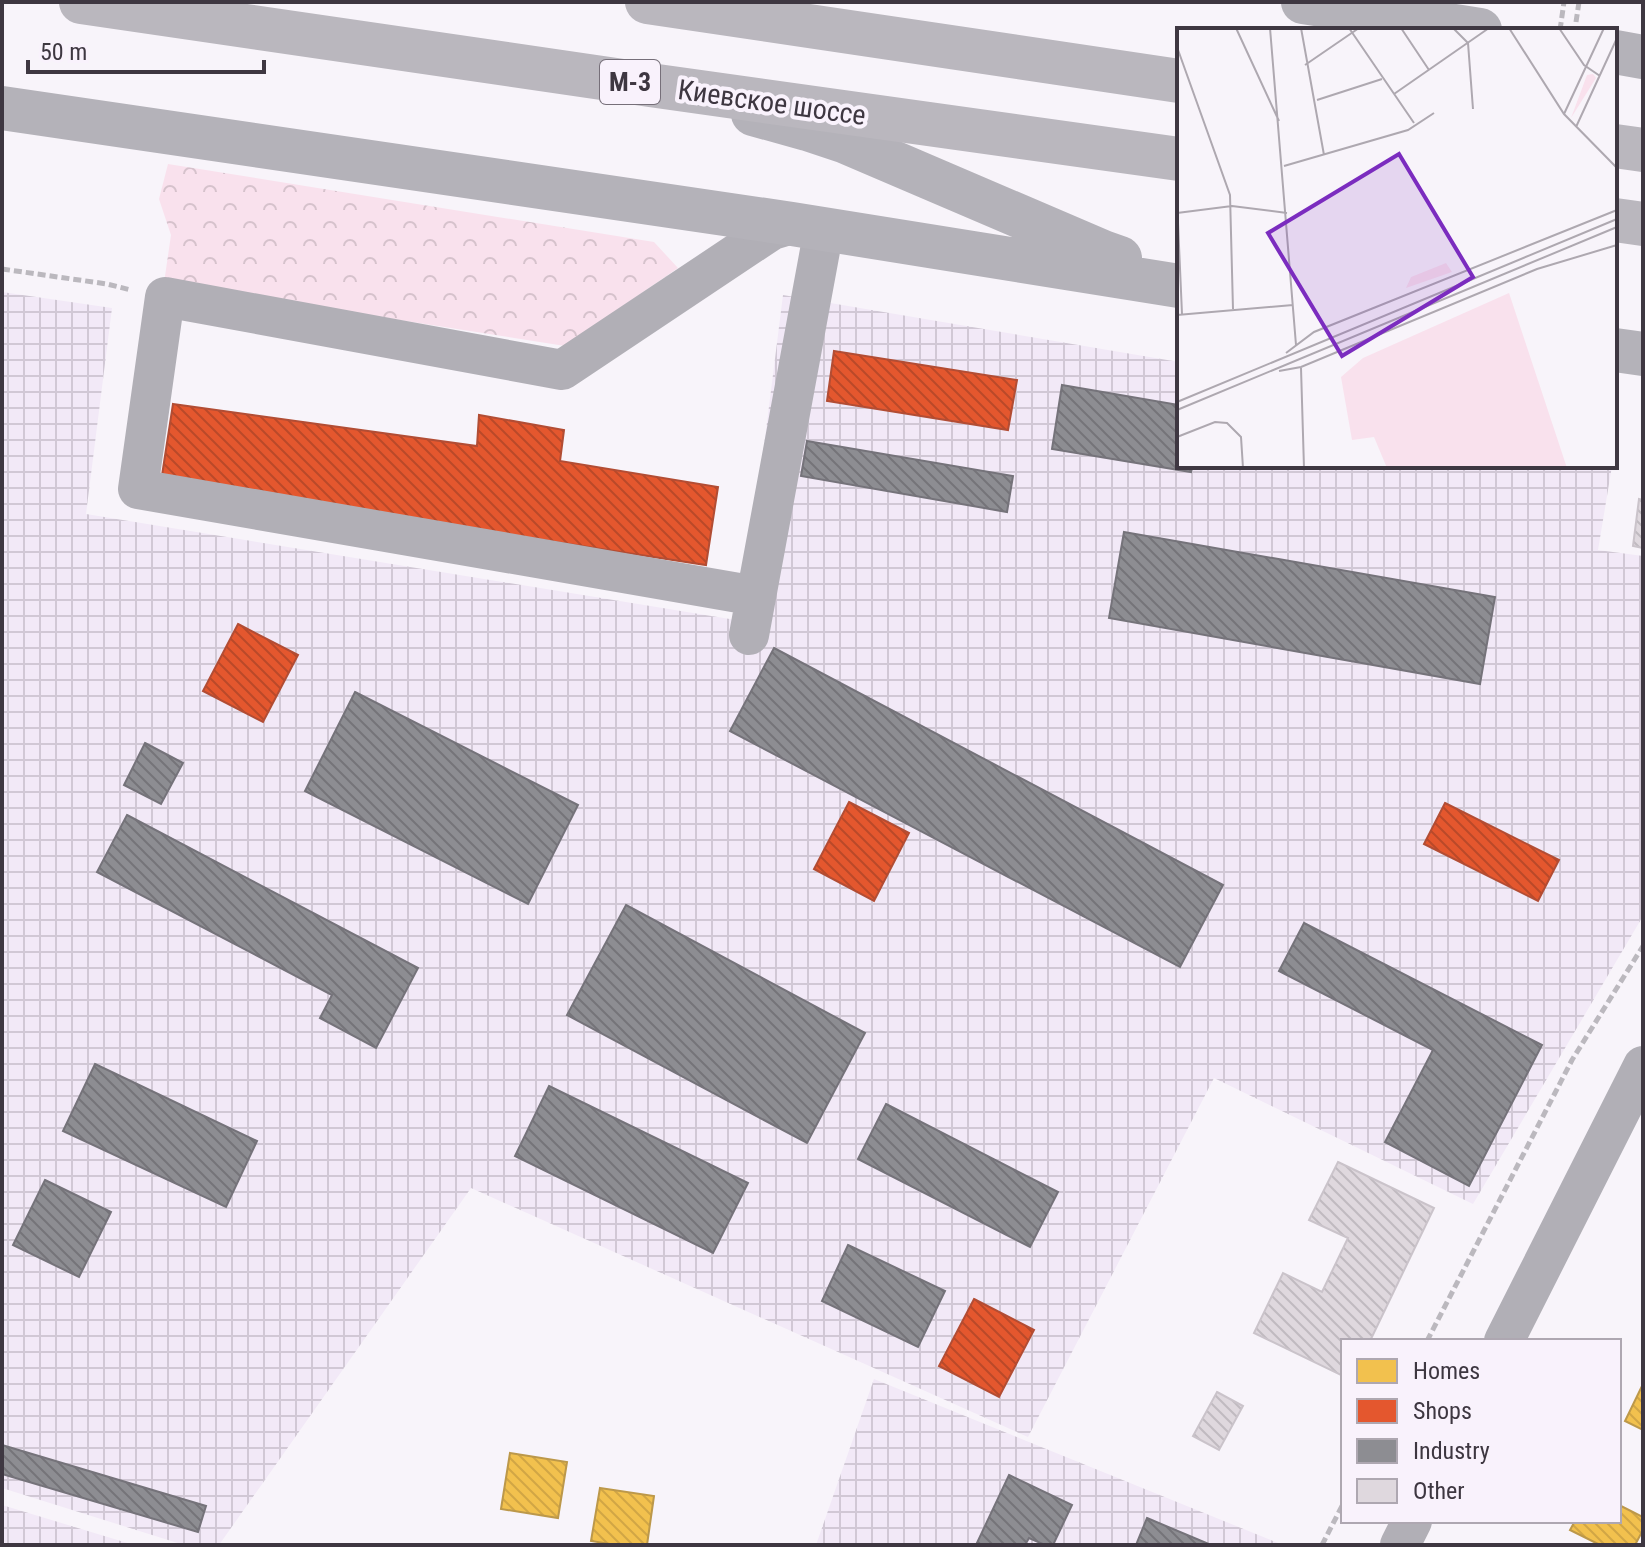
<svg xmlns="http://www.w3.org/2000/svg" width="1645" height="1547" font-family="'Roboto Condensed',sans-serif">
	<style>
		.industrial { fill: url(#industrial-grid) }
		.forest { fill: url(#forest-crowns) }
		.homes { fill: url(#homes-back-hatch); stroke: #bc984a; stroke-width: 2 }
		.shops { fill: url(#shops-back-hatch); stroke: #b24d34; stroke-width: 2 }
		.industry { fill: url(#industry-back-hatch); stroke: #75737a; stroke-width: 2 }
		.building { fill: url(#building-back-hatch); stroke: #cac3ca; stroke-width: 2 }
		.lines { fill: none; stroke-linecap: round; stroke-linejoin: round }
		.path { stroke: #bbb8be; stroke-width: 5; stroke-dasharray: 8 4; stroke-linecap: butt }
		.minor { stroke: #b1afb6; stroke-width: 40 }
		.major { stroke: #b4b2b9; stroke-width: 44 }
		.highway { stroke: #bab7be; stroke-width: 44 }
		.labels { text-anchor: middle; stroke-width: 8; stroke-linejoin: round; paint-order: stroke }
		.shield { fill: #f9f2fc; stroke: #766f79; stroke-width: 2 }
		.shield-label { font-size: 26px; font-weight: bold; fill: #3e3741 }
		.street-label { font-size: 28px; fill: #3e3741; stroke: #f9f2fc }
		.inset-road { fill: none; stroke: #aea8b0; stroke-width: 2 }
		.view { fill: #7b2cbf; fill-opacity: 0.15; stroke: #7b2cbf; stroke-width: 4 }
		.inset-edge { fill: none; stroke: #3e3741; stroke-width: 4 }
	</style>
	<defs>
		<pattern id="industrial-grid" width="8" height="8" patternUnits="userSpaceOnUse" patternTransform="scale(2)"><rect width="8" height="8" fill="#f2e9f7"/><path d="M0 4h8M4 0v8" fill="none" stroke="#d1c8d5"/></pattern>
		<pattern id="forest-crowns" width="20" height="18" patternUnits="userSpaceOnUse" patternTransform="scale(2)"><rect width="20" height="18" fill="#f9e1ed"/><path d="M2 6a3 3 0 1 1 6 0M12 15a3 3 0 1 1 6 0" fill="none" stroke="#d6c2cc"/></pattern>
		<pattern id="homes-back-hatch" width="6" height="6" patternUnits="userSpaceOnUse" patternTransform="scale(2)"><rect width="6" height="6" fill="#f2c14e"/><path d="M-1 5l2 2M0 0l6 6M5-1l2 2" fill="none" stroke="#d1a645"/></pattern>
		<pattern id="shops-back-hatch" width="6" height="6" patternUnits="userSpaceOnUse" patternTransform="scale(2)"><rect width="6" height="6" fill="#e4572e"/><path d="M-1 5l2 2M0 0l6 6M5-1l2 2" fill="none" stroke="#ba4929"/></pattern>
		<pattern id="industry-back-hatch" width="6" height="6" patternUnits="userSpaceOnUse" patternTransform="scale(2)"><rect width="6" height="6" fill="#8d8d92"/><path d="M-1 5l2 2M0 0l6 6M5-1l2 2" fill="none" stroke="#757479"/></pattern>
		<pattern id="building-back-hatch" width="6" height="6" patternUnits="userSpaceOnUse" patternTransform="scale(2)"><rect width="6" height="6" fill="#dfd8de"/><path d="M-1 5l2 2M0 0l6 6M5-1l2 2" fill="none" stroke="#c0bac0"/></pattern>
	</defs>
	<rect width="100%" height="100%" fill="#f8f4fa"/>
	<path class="industrial" d="M 2,292 L 112,308 L 86,514 L 742,621 L 783,295 L 1179,362 L 1179,466 L 1612,466 L 1598,550 L 1643,556 L 1643,916 L 1473,1204 L 1214,1078 L 1028,1437 L 471,1188 L 219,1545 L 184,1545 L 2,1488 Z
		M 874,1379 L 1283,1545 L 816,1545 Z
		M 2,1505 L 134,1545 L 2,1545 Z"/>
	<path class="forest" d="M 168,164 L 654,242 L 678,268 L 565,346 L 164,283 L 171,235 L 159,199 Z"/>
	<path class="homes" d="M 1643,1384 L 1643,1430 L 1625,1421 Z
		M 510,1453 L 567,1462 L 558,1518 L 501,1509 Z
		M 600,1488 L 654,1496 L 647,1545 L 616,1545 L 591,1541 Z
		M 1619,1505 L 1643,1517 L 1643,1530 L 1635,1545 L 1600,1545 L 1570,1530 L 1575,1521 L 1619,1521 Z"/>
	<path class="shops" d="M 834,351 L 1017,380 L 1008,430 L 827,401 Z
		M 173,404 L 477,446 L 479,415 L 564,430 L 560,461 L 718,487 L 706,565 L 161,482 Z
		M 238,624 L 298,655 L 263,722 L 203,691 Z
		M 849,802 L 909,833 L 874,901 L 814,869 Z
		M 1445,803 L 1559,860 L 1538,901 L 1424,844 Z
		M 974,1299 L 1034,1330 L 999,1397 L 939,1366 Z"/>
	<path class="industry" d="M 1062,385 L 1179,405 L 1179,466 L 1192,466 L 1191,472 L 1052,449 Z
		M 807,441 L 1013,476 L 1007,512 L 801,476 Z
		M 1124,532 L 1495,597 L 1480,684 L 1109,618 Z
		M 774,648 L 1223,885 L 1180,967 L 730,731 Z
		M 355,692 L 578,805 L 528,904 L 305,791 Z
		M 145,743 L 183,763 L 161,804 L 124,785 Z
		M 127,815 L 418,968 L 376,1048 L 320,1018 L 332,995 L 97,872 Z
		M 626,905 L 865,1033 L 807,1143 L 567,1015 Z
		M 1304,923 L 1542,1045 L 1469,1186 L 1385,1142 L 1433,1050 L 1279,971 Z
		M 95,1064 L 257,1141 L 226,1207 L 63,1131 Z
		M 549,1086 L 748,1183 L 713,1253 L 515,1156 Z
		M 886,1104 L 1058,1192 L 1030,1247 L 858,1159 Z
		M 45,1180 L 111,1212 L 79,1277 L 13,1245 Z
		M 848,1245 L 945,1291 L 918,1347 L 822,1301 Z
		M 2,1445 L 206,1506 L 198,1532 L 2,1474 Z
		M 1009,1475 L 1072,1505 L 1053,1545 L 1045,1545 L 1029,1538 L 1025,1545 L 976,1545 Z
		M 1147,1518 L 1211,1545 L 1136,1545 Z"/>
	<path class="building" d="M 1639,499 L 1643,500 L 1643,548 L 1633,546 Z
		M 1338,1162 L 1434,1208 L 1370,1341 L 1343,1341 L 1343,1376 L 1254,1333 L 1283,1273 L 1322,1292 L 1348,1238 L 1309,1220 Z
		M 1217,1392 L 1243,1406 L 1219,1450 L 1193,1436 Z"/>
	<g class="lines">
		<path class="path" d="M 1576,22 L 1579,2
			M 1560,30 L 1564,2
			M 2,269 L 107,284 L 131,290
			M 1427,1341 L 1572,1060 L 1643,946
			M 1322,1545 L 1343,1504"/>
		<path class="minor" d="M 756,596 L 138,489 L 165,297 L 562,370 L 772,230 L 792,224
			M 749,635 L 824,229
			M 1504,1341 L 1643,1066
			M 1400,1545 L 1412,1521"/>
		<path class="major" d="M 1303,2 L 1480,30
			M 1615,52 L 1643,57
			M 2,108 L 792,224 L 1179,286
			M 753,114 L 807,129 L 846,142 L 1103,252 L 1120,258
			M 1615,350 L 1643,354"/>
		<path class="highway" d="M 81,2 L 650,85 L 1179,159
			M 647,2 L 1179,81
			M 1615,146 L 1643,150
			M 1615,220 L 1643,224"/>
	</g>
	<g class="labels">
		<rect class="shield" x="600" y="60" width="60" height="44" rx="6"/>
		<g class="shield-label">
			<text x="630" y="91">М-3</text>
		</g>
		<g class="street-label">
			<text transform="translate(772 102) rotate(8)" y="10">Киевское шоссе</text>
		</g>
	</g>
	<g transform="translate(1177 28)">
		<rect width="440" height="440" fill="#f8f4fa"/>
		<path d="M 416,46 L 419,50 L 394,90 L 410,47 Z" fill="#f9e1ed"/>
		<path d="M 269,235 L 275,244 L 229,260 L 234,249 Z" fill="#f9e1ed"/>
		<path d="M 332,265 L 390,440 L 210,440 L 197,409 L 175,412 L 164,349 L 186,330 Z" fill="#f9e1ed"/>
		<path class="inset-road" d="M 59,0 L 102,93M 93,0 L 119,317M 124,0 L 147,127M 172,0 L 237,95M 224,0 L 252,42M 276,0 L 291,15 L 296,81M 332,0 L 387,86 L 440,140M 382,0 L 407,37 L 423,48M 0,19 L 53,167 L 56,281M 128,37 L 182,0M 217,66 L 312,0M 140,72 L 205,51M 387,86 L 427,0M 399,99 L 440,10M 107,138 L 231,102 L 257,85M 0,172 L 5,286M 0,185 L 55,178 L 110,185M 0,287 L 116,277M 109,325 L 137,304 L 440,182M 124,340 L 127,440M 102,343 L 124,339 L 360,241 L 440,217M 0,374 L 440,191M 0,382 L 440,199M 0,409 L 38,394 L 50,395 L 64,409 L 66,440"/>
		<path class="view" d="M 222,126 L 296,249 L 165,328 L 91,205 Z"/>
		<rect width="440" height="440" class="inset-edge"/>
	</g>
	<rect width="1645" height="1547" fill="none" stroke="#3e3741" stroke-width="8"/>
	<rect x="1341" y="1339" width="280" height="184" fill="#f9f2fc" stroke="#aea7b1" stroke-width="2"/>
	<rect x="1357" y="1359" width="40" height="24" fill="#f2c14e" stroke="#aea7b1" stroke-width="2"/>
	<text x="1413" y="1379" font-size="24" fill="#3e3741">Homes</text>
	<rect x="1357" y="1399" width="40" height="24" fill="#e4572e" stroke="#aea7b1" stroke-width="2"/>
	<text x="1413" y="1419" font-size="24" fill="#3e3741">Shops</text>
	<rect x="1357" y="1439" width="40" height="24" fill="#8d8d92" stroke="#aea7b1" stroke-width="2"/>
	<text x="1413" y="1459" font-size="24" fill="#3e3741">Industry</text>
	<rect x="1357" y="1479" width="40" height="24" fill="#dfd8de" stroke="#aea7b1" stroke-width="2"/>
	<text x="1413" y="1499" font-size="24" fill="#3e3741">Other</text>
	<path d="M28 60v12h236v-12" fill="none" stroke="#3e3741" stroke-width="4"/>
	<text x="40" y="60" font-size="24" fill="#3e3741" stroke="#f9f2fc" stroke-width="6" paint-order="stroke">50 m</text>
</svg>
